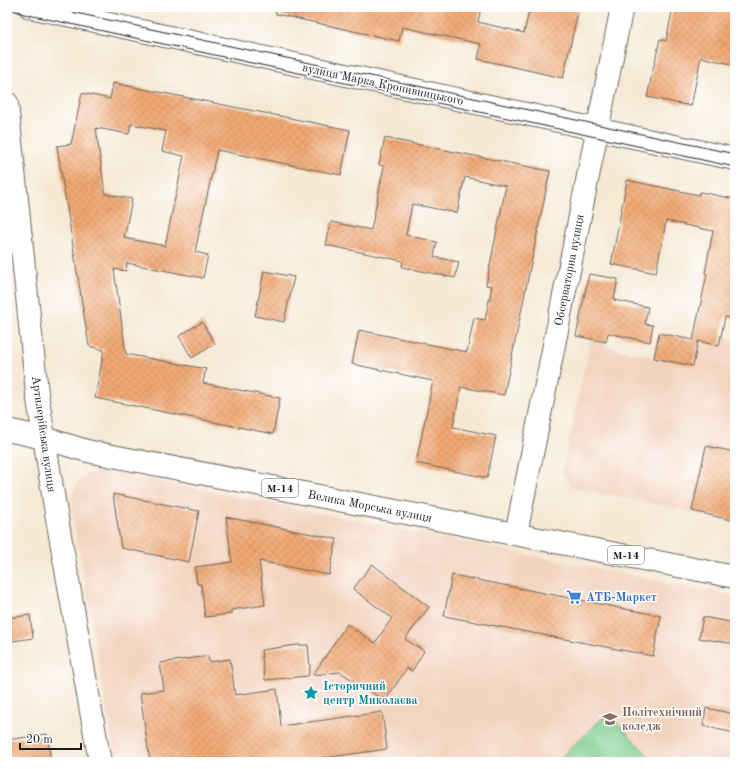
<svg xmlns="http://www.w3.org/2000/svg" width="742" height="769" font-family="'Old Standard TT',serif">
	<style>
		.built { fill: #f3d4bf }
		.pitch { fill: #7ece8f; stroke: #4d7556 }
		.building { fill: url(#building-cross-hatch); fill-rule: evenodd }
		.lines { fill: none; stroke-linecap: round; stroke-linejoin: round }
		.street-casing { stroke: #68645c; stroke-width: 24 }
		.secondary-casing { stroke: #68645c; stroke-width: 24 }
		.highway-casing { stroke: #68645c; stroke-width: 24 }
		.street { stroke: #fff; stroke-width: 22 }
		.secondary { stroke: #fff; stroke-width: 22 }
		.highway { stroke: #fff; stroke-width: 22 }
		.tram { stroke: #1c1c1c; stroke-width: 1 }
		.labels { text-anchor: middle; stroke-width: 3; stroke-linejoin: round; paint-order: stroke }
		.shield { fill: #fff; stroke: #606060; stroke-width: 1 }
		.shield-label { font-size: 11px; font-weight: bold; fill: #1c1c1c }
		.street-label { font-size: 12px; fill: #1c1c1c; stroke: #fff }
		.shop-label { font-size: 12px; font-weight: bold; fill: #366cbe; stroke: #fff; text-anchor: start }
		.culture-label { font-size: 12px; font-weight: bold; fill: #0d838f; stroke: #fff; text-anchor: start }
		.education-label { font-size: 12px; font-weight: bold; fill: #785e54; stroke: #fff; text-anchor: start }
	</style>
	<defs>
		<pattern id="building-cross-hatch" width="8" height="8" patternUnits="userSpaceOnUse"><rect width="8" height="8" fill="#f1a873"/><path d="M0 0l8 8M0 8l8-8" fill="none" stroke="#ce9063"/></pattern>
	</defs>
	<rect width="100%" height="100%" fill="#fff"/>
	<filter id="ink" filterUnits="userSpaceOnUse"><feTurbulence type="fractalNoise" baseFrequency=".025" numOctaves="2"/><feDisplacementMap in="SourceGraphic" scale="8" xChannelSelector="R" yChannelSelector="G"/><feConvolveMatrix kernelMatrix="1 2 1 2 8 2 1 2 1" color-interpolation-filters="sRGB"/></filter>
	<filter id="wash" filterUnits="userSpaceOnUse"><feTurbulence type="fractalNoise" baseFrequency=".012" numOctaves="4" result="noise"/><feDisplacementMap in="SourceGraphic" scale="16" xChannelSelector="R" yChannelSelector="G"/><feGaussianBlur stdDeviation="0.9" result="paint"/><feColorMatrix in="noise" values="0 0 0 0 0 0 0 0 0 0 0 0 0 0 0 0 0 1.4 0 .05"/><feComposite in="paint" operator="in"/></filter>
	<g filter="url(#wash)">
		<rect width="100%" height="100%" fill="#f5e9d4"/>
		<path class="built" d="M 721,336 L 735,339 L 735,521 L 571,487 L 562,472 L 591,339 L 606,342 L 605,347 L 693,366 L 698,341 L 719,346 Z
			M 102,470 L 735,596 L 735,762 L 116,762 L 73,517 L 72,498 L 77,482 L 86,475 Z"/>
		<path class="pitch" d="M 608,713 L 654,762 L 556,762 Z"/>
		<g id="blocks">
			<path class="building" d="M 276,7 L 481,7 L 478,22 L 524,33 L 530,7 L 579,7 L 563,78 L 478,59 L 481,44 L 402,27 L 399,41 L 276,14 Z
				M 673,7 L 735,7 L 735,65 L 701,57 L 691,106 L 647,97 L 660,39 L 666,41 Z
				M 113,83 L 350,130 L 341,175 L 217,150 L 195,252 L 208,255 L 203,278 L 127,263 L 126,271 L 114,269 L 126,354 L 206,369 L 203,383 L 280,398 L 273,434 L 95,398 L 104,350 L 89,346 L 57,146 L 71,144 L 82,93 L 110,99 ZM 131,124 L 166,131 L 162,151 L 184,156 L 165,246 L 124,238 L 132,199 L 105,194 L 96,128 L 129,134 Z
				M 385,138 L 550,171 L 504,395 L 461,387 L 453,427 L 496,436 L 487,478 L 416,463 L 433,381 L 352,364 L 359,330 L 467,352 L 474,318 L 485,320 L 492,286 L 486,285 L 506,186 L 465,177 L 457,213 L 412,204 L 406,235 L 437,242 L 434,257 L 459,262 L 455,278 L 402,267 L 403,261 L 326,245 L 331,222 L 371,230 L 384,166 L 379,165 Z
				M 627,180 L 699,195 L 700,192 L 735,199 L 735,319 L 725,317 L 719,346 L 698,341 L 693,366 L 654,358 L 659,333 L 693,340 L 707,274 L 705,273 L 713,231 L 666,221 L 656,273 L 611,264 Z
				M 264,271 L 294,277 L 284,322 L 255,316 Z
				M 589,274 L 618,279 L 614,300 L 648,307 L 645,324 L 653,325 L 650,342 L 608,333 L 606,342 L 576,336 Z
				M 202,322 L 215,344 L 192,358 L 179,336 Z
				M 706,446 L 735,452 L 735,521 L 692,511 Z
				M 113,494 L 199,511 L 189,562 L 121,548 Z
				M 226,517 L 337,539 L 329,575 L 259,561 L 265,605 L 231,610 L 231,614 L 205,617 L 201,584 L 197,584 L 195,567 L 232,562 Z
				M 372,564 L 429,607 L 405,639 L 424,651 L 412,671 L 407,668 L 385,701 L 340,672 L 313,675 L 347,624 L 375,643 L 392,618 L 353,589 Z
				M 452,575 L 661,616 L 653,656 L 444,616 Z
				M 30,615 L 33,638 L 7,642 L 7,618 Z
				M 703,617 L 735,623 L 735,644 L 699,638 Z
				M 297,645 L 308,645 L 310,667 L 308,676 L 265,680 L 261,650 Z
				M 208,656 L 209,662 L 230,659 L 235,695 L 277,689 L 281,726 L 382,712 L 387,749 L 296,762 L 150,762 L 140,693 L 164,690 L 160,663 Z
				M 706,708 L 735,714 L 735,733 L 703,726 Z
				M 47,734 L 51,762 L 8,762 L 7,740 Z"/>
		</g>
	</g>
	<g filter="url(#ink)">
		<use href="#blocks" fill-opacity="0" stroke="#68645c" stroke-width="1"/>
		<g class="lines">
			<g class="street-casing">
				<path id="street" d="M 30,7 L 735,159
					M 516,534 L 622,7"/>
			</g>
			<g class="secondary-casing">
				<path id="secondary" d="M 7,103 L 37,393 L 55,507 L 100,762"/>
			</g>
			<g class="highway-casing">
				<path id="highway" d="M 7,430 L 44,438 L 87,451 L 735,577"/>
			</g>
			<use href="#street" class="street"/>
			<use href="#secondary" class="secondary"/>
			<use href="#highway" class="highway"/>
			<path class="tram" d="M 48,7 L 735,154
				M 7,8 L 24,14 L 735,167"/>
		</g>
	</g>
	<defs>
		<g id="supermarket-bare" transform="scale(1.2)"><path d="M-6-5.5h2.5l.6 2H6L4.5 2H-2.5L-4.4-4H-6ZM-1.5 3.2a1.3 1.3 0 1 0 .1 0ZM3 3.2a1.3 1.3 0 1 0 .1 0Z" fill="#3f7fe0" stroke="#fff" stroke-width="2.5" paint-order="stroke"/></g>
		<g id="sight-bare" transform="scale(1.2)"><path d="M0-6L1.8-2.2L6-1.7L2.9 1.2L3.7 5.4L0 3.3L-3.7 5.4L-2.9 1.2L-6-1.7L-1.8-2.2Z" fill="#0f9aa8" stroke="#fff" stroke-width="2.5" paint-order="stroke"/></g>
		<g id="university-bare" transform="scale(1.2)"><path d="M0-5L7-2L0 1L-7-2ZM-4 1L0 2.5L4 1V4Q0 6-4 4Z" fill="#8d6e63" stroke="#fff" stroke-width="2.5" paint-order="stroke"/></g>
	</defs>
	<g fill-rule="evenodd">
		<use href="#supermarket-bare" x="574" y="597"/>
		<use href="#sight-bare" x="311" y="693"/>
		<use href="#university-bare" x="610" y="719"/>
	</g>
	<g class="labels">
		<g class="shield">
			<rect x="262" y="479" width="36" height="18" rx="3"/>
			<rect x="608" y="546" width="36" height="18" rx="3"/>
		</g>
		<g class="shield-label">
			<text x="280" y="492">М-14</text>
			<text x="626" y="559">М-14</text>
		</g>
		<g class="street-label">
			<text transform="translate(383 84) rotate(12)" y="4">вулиця Марка Кропивницького</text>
			<text transform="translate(569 270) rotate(-79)" y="4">Обсерваторна вулиця</text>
			<text transform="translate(44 434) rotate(82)" y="4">Артилерійська вулиця</text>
			<text transform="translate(370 506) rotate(11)" y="4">Велика Морська вулиця</text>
		</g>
		<g class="shop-label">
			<text x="586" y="601">АТБ-Маркет</text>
		</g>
		<g class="culture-label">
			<text x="323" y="690">Історичний<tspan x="323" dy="14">центр Миколаєва</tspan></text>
		</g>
		<g class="education-label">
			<text x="622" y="716">Політехнічний<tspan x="622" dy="14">коледж</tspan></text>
		</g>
	</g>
	<rect width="742" height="769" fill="none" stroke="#fff" stroke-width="24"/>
	<path d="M20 743v6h61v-6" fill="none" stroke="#1c1c1c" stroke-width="2"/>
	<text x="26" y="743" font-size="12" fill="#1c1c1c" stroke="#ffffff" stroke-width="3" paint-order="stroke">20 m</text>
</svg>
